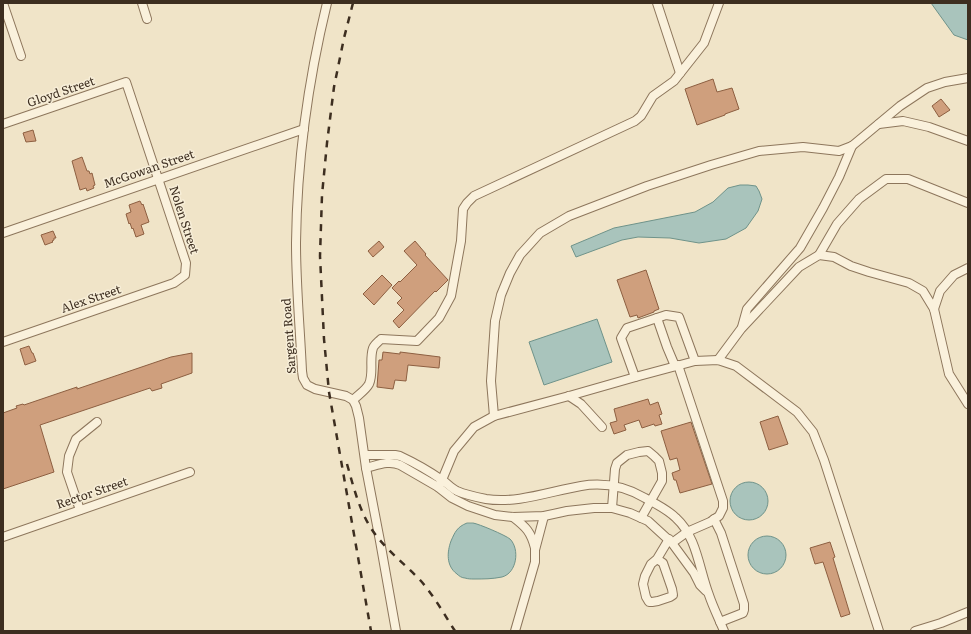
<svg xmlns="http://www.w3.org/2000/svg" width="971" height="634" viewBox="0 0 971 634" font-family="Literata,serif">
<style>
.water{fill:#a9c4bc;stroke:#6f938a}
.building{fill:#cf9f7d;stroke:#8d5f41}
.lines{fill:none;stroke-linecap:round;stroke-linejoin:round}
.minor-casing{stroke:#8d765c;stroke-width:10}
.minor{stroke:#faf1dc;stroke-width:8}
.rail{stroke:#3d2e20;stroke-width:2.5;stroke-dasharray:7 7;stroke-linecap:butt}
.labels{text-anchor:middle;stroke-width:3;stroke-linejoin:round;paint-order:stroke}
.street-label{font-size:12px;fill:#3d2e20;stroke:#f7eed8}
</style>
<rect width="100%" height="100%" fill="#f0e4c8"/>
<g class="water">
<polygon points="931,3 968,3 968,40 954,35"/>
<polygon points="740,185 748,185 756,186 759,191 762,199 758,211 746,228 726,239 699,243 670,238 638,237 622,240 576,257 571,246 614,228 695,212 713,202 728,188"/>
<polygon points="597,319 612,362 544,385 529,342"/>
<circle cx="749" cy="501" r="19"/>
<path d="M467,523C467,523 472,523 473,523C479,524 505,535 510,539C520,549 517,573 502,577C492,579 484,579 474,579C471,579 468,579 465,578C462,578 459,576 457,574C446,566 447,552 451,541C455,532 457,527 467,523Z"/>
<circle cx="767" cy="555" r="19"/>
</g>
<g class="building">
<polygon points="713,79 717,92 732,88 739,109 725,114 725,115 697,125 685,89"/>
<polygon points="941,99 950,110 939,117 932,106"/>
<polygon points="33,130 36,141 26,142 23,133"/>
<polygon points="82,157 87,171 89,171 90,174 92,173 95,185 93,186 94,188 87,191 86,188 80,190 72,161"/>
<polygon points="140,201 142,205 143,204 149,222 141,225 144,234 136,237 133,228 132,229 130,223 129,224 126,214 131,212 129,205"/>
<polygon points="53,231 56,238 54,238 54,240 52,241 53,242 45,245 41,235"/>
<polygon points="379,241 384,247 373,257 368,251"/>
<polygon points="415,241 426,254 425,255 448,280 436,292 435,291 399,328 393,321 404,310 397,303 402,298 392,288 399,281 400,282 417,265 404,251"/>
<polygon points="646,270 659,309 654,311 654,312 638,318 637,315 630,317 617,280"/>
<polygon points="382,275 392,285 374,305 363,294"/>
<polygon points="29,346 32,353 33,353 36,361 25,365 20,349"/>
<polygon points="383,352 400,354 400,352 440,357 439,368 408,365 406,381 395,380 393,389 377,387 379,360 382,360"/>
<polygon points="192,353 192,373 161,384 162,388 152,391 150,388 40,425 54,472 3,489 3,413 17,408 16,406 23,404 24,405 77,387 77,389 171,357"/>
<polygon points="648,399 650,405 658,402 662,414 659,415 662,424 655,426 654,424 642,428 639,420 624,425 626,430 614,434 610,423 617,421 614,409"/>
<polygon points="778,416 788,444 769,450 760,422"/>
<polygon points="691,422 712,484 680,493 676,480 674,480 672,473 680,470 677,458 670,460 661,431"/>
<polygon points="830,542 835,557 833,558 850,614 841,617 823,562 815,564 810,548"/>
</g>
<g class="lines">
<g class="minor-casing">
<g id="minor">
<polyline points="3,3 21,56"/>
<polyline points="142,3 147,19"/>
<path d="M327,3C308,81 297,163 296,243C296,286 300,328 302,371L303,378L307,385L315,389L346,396L353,400L356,406L359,418L366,468L380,541L396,631"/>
<polyline points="657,3 680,73"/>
<polyline points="3,124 126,82 186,263 185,275 174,283 3,342"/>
<polyline points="879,124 903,121 929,127 968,141"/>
<polyline points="3,233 304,129"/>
<polyline points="819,255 837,224 859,199 886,179 908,179 968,203"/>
<polyline points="934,309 940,291 954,275 968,268"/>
<polyline points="657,318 667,347 675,366"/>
<polyline points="742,327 747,309 800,248 823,208 839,177 852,146"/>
<polyline points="718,360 741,329 799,267 819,255 834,257 851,266 869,272 909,283 923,291 934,309 949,374 968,404"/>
<polyline points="635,377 621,338 627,328 666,315 679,317 695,361"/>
<polyline points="569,396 581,404 602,427"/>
<path d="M353,400C358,395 366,390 369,384C374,373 369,360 373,348C374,345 378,342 381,339L417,341L439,318L451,296L461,241L463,209L467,203L474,196L635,121L641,116L653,96L674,81L704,43L719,3"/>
<polyline points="494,416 491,381 495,321 501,295 510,273 520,255 540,233 569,216 647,186 711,165 759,151 803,147 839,151 852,146 900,106 927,88 945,82 968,78"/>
<path d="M365,455H395L400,456C415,463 429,471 442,480C447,483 451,488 457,491C466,495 476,497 486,499C517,504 551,491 581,486C604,482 626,487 645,498C656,504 667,509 676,518C697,537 699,569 709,595C713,607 719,619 724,631"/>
<path d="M366,468C378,465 389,460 400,465L438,487L452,498L468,506L495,515L513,517L544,516L567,511L594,508H612L630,513L648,521L672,543L694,573L700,585L706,591"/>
<polyline points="438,487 442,480 454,451 474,427 494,416 569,396 639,376 695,361 718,360 736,366 797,412 813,432 824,460 879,631"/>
<polyline points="612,508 615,469 617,463 627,455 639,452 648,451 654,456 659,461 662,473 662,481 641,518"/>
<polyline points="80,510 67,472 69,456 76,439 97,422"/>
<path d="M513,517C526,527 531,532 535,548"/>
<polyline points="714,519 721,533 744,604 744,610 743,613 720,622"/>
<polyline points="3,537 190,472"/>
<polyline points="672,543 687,532 710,522 719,516 723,508 723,501 678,365"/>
<polyline points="657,559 663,563 672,589 673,595 670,597 658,601 652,602 649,602 646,597 643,584 645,576 651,564 657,559 669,539"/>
<polyline points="515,631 535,562 535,550 544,516"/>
<polyline points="915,631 941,623 968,612"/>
</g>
</g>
<use href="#minor" class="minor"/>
<g class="rail">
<polyline points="353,3 344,38 334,87 327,143 322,195 320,256 324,339 329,392 371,631"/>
<path d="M347,464C353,485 358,506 369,525C382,547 403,562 421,581C434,596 444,614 455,631"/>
</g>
</g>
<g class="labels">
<g class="street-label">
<text transform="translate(61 92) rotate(-19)" y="4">Gloyd Street</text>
<text transform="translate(149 169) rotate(-19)" y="4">McGowan Street</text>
<text transform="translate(184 220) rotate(72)" y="4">Nolen Street</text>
<text transform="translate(91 299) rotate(-19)" y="4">Alex Street</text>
<text transform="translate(289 336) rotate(-94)" y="4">Sargent Road</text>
<text transform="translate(92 493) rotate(-19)" y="4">Rector Street</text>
</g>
</g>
<rect width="971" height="634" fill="none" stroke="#3d2e20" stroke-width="8"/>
</svg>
